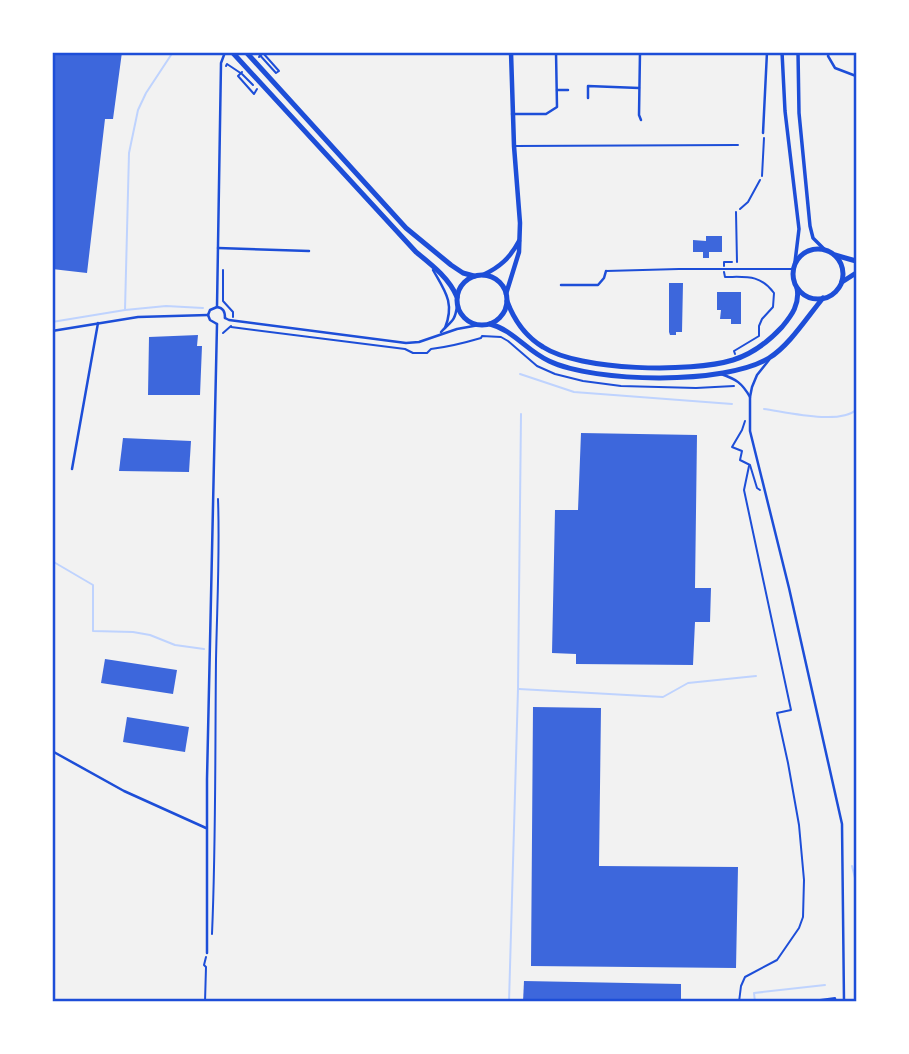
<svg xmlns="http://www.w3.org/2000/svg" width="909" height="1054" viewBox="0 0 909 1054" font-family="Rubik,sans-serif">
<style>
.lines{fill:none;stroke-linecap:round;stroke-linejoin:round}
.stream{stroke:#bfd3fe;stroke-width:2}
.building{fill:#3d67dc}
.path{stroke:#1d4ed8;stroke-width:2}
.service{stroke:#1d4ed8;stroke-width:2}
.minor{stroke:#1d4ed8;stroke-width:2.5}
.tertiary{stroke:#1d4ed8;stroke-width:3.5}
.secondary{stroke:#1d4ed8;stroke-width:4.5}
.primary{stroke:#1d4ed8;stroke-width:5}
.neatline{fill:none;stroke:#1d4ed8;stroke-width:2.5}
</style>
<rect width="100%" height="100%" fill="#f2f2f2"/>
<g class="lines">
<g class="stream">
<polyline points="125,310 129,153 138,110 146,93 173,52"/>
<polyline points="52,322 125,310 166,306 203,308"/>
<polyline points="520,374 574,392 732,404"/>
<path d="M764,409C786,412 839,425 856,410"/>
<polyline points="52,561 93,585 93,631 133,632 150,635 175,645 204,649"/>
<polyline points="519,689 663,697 688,683 756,676"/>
<polyline points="852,866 856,882"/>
<polyline points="509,1002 518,689 521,414"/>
<polyline points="755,1002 754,993 825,985"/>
</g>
</g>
<g class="building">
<polygon points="52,52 122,52 113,119 105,119 87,273 52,269"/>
<polygon points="706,236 722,236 722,252 709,252 709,258 703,258 703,252 693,252 693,240 706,241"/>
<polygon points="669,283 683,283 682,332 676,332 676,335 670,335 669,332"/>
<polygon points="717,292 741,292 741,324 731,324 731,319 720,319 721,310 717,310"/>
<polygon points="198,335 197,346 202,346 200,395 148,395 149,337"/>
<polygon points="581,433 697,435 695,588 711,588 710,622 695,622 693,665 576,664 576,654 552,653 555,510 578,510"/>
<polygon points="123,438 191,441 189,472 119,471"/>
<polygon points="105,659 177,670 173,694 101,683"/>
<polygon points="533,707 601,708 599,866 738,867 736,968 531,966"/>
<polygon points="127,717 189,727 185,752 123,742"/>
<polygon points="524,981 681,984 681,1002 523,1002"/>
</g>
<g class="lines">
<g class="path">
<polyline points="257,52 276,73 279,71 263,53 259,57"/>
<polyline points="226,66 227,64 242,74 253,85"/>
<polyline points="242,72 238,76 254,94 257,89"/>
<polyline points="740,209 748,202 760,180"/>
<polyline points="724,266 724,262 732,262"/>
<polyline points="223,270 223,301 233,312 233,317"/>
<path d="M724,272L725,277C746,277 760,274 774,293L773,307L762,319L759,326V336L734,351L735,354"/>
<path d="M231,327L405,349L413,353H427L431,349C448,347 464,343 481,338L482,336L501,337L508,341L537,366L555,374L583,381L621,386L696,388L734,386"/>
<polyline points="223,333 231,326"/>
<polyline points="745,421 742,430 732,447 742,451 740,460 750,465 757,488 760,490"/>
<path d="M212,934C216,843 215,752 216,660C217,606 220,553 218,499"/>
<polyline points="205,1002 206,967 204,965 206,957"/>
<polyline points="739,1002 741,986 745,977 777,960 799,928 803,917 804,880 799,825 788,763 777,713 791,710 744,490 749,466"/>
<polyline points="805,1002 835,998 836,1002"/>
</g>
<g class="service">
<polyline points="515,146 738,145"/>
<polyline points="762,176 764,138"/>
<polyline points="736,212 737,262"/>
<polyline points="606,271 679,269 793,269"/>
</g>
<g class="minor">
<polyline points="640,52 639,115 641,120"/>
<polyline points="829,52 828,56 835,68 856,76"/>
<polyline points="557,90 568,90"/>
<polyline points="588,98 588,86 639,88"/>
<polyline points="512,114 546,114 557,107 556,52"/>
<polyline points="763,133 767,52"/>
<polyline points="218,248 309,251"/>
<path d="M433,270C445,291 455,303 445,328"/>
<polyline points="561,285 598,285 604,278 606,271"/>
<polyline points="217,307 221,63 224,55"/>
<path d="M208,315L210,310L217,307C223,308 225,311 225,318"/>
<polyline points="208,315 210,320 217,324"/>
<polyline points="225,318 229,320 406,343 419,342 457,329 479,325"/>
<polyline points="52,331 138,317 208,315"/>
<path d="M441,332C451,321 455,322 457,306"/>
<polyline points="769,360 757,375 752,387 750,397 750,431 789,588 842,824 844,1002"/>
<path d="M721,374C736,379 742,383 750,397"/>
<polyline points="72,469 98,323"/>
<polyline points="52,751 124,791 206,828"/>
<polyline points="207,953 207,779 217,324"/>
</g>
<g class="tertiary">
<polyline points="782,52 785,111 799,229 795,262"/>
<polyline points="798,52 799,113 810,226 813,238 825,250"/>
</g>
<g class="secondary">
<path d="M483,275C500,267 510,258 519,241"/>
<polyline points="506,294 519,252 520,223 514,146 511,52"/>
</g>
<g class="primary">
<path d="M232,52L416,252C432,265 449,278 457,297"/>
<polyline points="246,52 406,228 451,265 463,273 474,276"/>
<circle cx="818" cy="274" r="25"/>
<polyline points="835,255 856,261"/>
<circle cx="482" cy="300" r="25"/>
<polyline points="842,282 856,273"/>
<path d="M507,301C514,320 525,336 543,347C580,371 691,373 733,360C752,354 769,341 782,327C792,315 800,304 797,288"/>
<path d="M490,324C513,330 527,351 549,361C595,383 726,385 769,358C789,346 808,316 823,298"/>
</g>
</g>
<rect width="909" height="1054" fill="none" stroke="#ffffff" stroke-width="108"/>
<rect x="54" y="54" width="801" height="946" class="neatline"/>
</svg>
